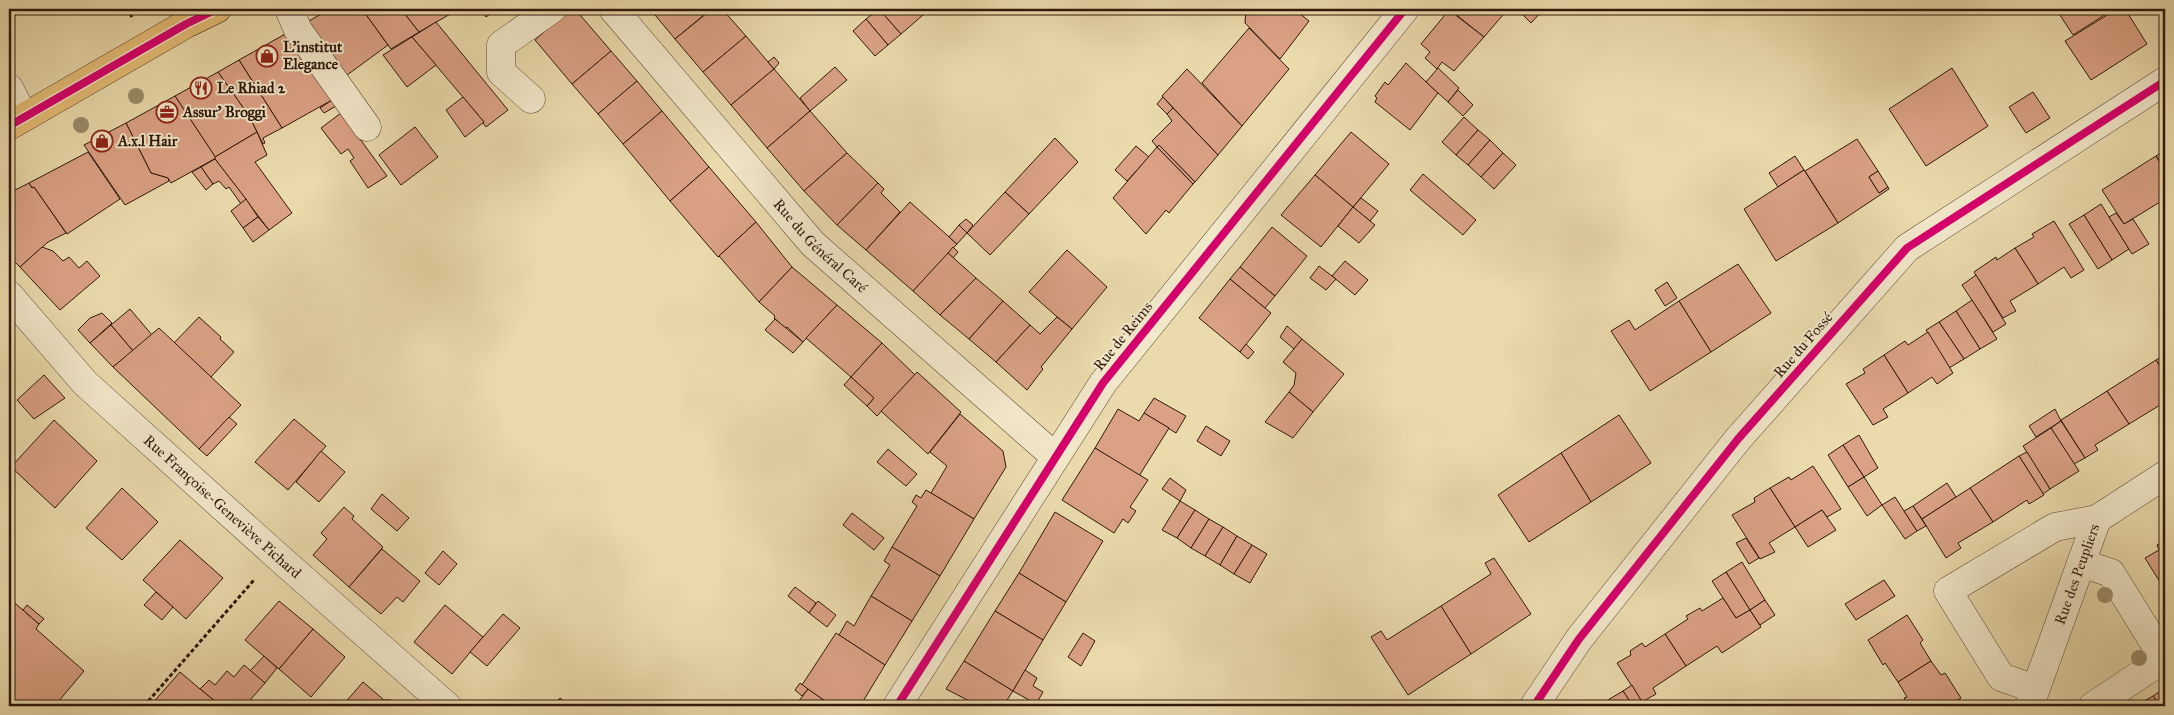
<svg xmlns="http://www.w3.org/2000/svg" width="2174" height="715" viewBox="0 0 2174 715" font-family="'IM FELL Great Primer',serif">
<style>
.building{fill:#daa184;stroke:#30180d}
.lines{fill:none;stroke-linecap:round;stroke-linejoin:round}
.minor-casing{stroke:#5e4835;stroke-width:29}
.major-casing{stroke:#30180d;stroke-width:29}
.path{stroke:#30180d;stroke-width:3;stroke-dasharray:4 2.5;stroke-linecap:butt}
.minor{stroke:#f1e7c9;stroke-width:28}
.major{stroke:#e5bd76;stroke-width:28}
.cycleway-casing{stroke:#f1e7c9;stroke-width:11}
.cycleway{stroke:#d6006c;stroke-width:8}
.tree{fill:#998b6a}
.labels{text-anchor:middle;stroke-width:4;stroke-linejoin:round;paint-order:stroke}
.poi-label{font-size:15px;font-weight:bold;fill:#30180d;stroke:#f1e7c9;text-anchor:start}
.street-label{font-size:15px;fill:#30180d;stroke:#f1e7c9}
</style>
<rect width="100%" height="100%" fill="#eadaac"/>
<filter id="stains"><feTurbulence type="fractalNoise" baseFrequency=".004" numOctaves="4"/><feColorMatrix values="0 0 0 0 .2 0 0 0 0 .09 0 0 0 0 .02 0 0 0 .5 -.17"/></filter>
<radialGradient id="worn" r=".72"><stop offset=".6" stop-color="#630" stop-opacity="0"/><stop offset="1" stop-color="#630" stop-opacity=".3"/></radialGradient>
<g class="building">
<polygon points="330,9 362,9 388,45 343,78 307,22"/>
<polygon points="362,9 401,9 419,32 391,49"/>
<polygon points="401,9 459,9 419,32"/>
<polygon points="479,9 497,9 486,17"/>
<polygon points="570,9 575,9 611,51 572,84 535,40"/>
<polygon points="650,9 711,9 675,39"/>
<polygon points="712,9 722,9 746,36 703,72 675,39"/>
<polygon points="879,9 901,34 888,45 866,19"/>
<polygon points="879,9 930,9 901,34"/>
<polygon points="1246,9 1294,9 1309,21 1280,59 1245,23"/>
<polygon points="1449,9 1508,9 1484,37"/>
<polygon points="1517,9 1540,9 1542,11 1531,23"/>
<polygon points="2056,9 2114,9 2073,35"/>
<polygon points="2117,9 2125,9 2147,44 2091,80 2065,41"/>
<polygon points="1449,10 1484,37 1454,71 1442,62 1437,69 1425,58 1430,52 1421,44"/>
<polygon points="866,19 888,45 875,56 853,31"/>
<polygon points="436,22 508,110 486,127 483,123 484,122 412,37"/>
<polygon points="1249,28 1289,69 1242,126 1202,83"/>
<polygon points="287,33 332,100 282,128 239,60"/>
<polygon points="746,36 774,69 731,105 703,72"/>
<polygon points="412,37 436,65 407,87 383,55"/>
<polygon points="611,51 637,81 598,114 572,84"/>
<polygon points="774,57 779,63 774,69 768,62"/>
<polygon points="239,60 282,128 263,138 265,143 263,144 249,116 218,72"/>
<polygon points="1406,63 1438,93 1410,130 1375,102 1377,98 1375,96 1385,82 1388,85"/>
<polygon points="835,67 847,80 810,111 800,98"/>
<polygon points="1438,68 1459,88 1448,102 1426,82"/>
<polygon points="1952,68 1988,126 1926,166 1889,109"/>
<polygon points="774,69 810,111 767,148 731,105"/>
<polygon points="1187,69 1242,126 1218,155 1162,96"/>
<polygon points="218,72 249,116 257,132 215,157 175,96"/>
<polygon points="637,81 662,111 623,144 598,114"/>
<polygon points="1458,90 1473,105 1463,116 1448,102"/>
<polygon points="2033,92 2050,118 2026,133 2009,107"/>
<polygon points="175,96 216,158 171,183 168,178 151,173 126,123"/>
<polygon points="463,97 484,122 465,137 446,110"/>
<polygon points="1163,97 1173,108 1167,114 1157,104"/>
<polygon points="332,100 336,106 324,113 320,108"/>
<polygon points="1173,108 1218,155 1195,182 1159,145 1157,147 1152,141 1172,121 1167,114"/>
<polygon points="662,111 709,167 670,201 623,144"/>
<polygon points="810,111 847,153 804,191 767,148"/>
<polygon points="341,113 387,176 368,188 350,161 354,158 348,149 341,154 321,128"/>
<polygon points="1464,117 1478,130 1456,155 1442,142"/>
<polygon points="126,123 151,173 168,178 169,181 125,205 84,145"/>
<polygon points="415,127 438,157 401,185 379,155"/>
<polygon points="1478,130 1490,140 1468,165 1456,155"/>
<polygon points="257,132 267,155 255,162 292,213 269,230 215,159 215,157"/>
<polygon points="1351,132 1389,164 1353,207 1315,175"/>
<polygon points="1055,138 1078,162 1029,214 1005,192"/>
<polygon points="1857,139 1878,171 1869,177 1879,193 1888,187 1889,189 1838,223 1805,171"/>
<polygon points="1490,140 1503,153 1481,177 1468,165"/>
<polygon points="1159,145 1195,182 1193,184 1157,147"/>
<polygon points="1136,146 1149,157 1127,181 1115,170"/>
<polygon points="1157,147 1193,184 1169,213 1166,210 1146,234 1113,198"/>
<polygon points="2165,150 2165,172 2156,156"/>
<polygon points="88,152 120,199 67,234 34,187 32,188 29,183"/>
<polygon points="847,153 878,183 837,225 804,191"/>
<polygon points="1503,153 1516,165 1494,189 1481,177"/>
<polygon points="1795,156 1804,170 1778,187 1769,173"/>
<polygon points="2156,156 2165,172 2165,199 2124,224 2102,190"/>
<polygon points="215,159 246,199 241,204 229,187 226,189 219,181 213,184 201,167"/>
<polygon points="201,167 213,184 206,190 192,172"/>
<polygon points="709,167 756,222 718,257 670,201"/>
<polygon points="1804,170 1838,223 1776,261 1744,209"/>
<polygon points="1878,171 1888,187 1879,193 1869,177"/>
<polygon points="1423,174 1476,220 1463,235 1410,190"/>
<polygon points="1315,175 1353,207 1321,247 1281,215"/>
<polygon points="29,183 32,188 34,187 66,233 48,242 20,267 9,256 9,193"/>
<polygon points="878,183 884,189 881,193 900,212 866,250 837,225"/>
<polygon points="1005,192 1029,214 990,255 967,233"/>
<polygon points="1361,198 1378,211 1370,221 1353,207"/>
<polygon points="246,199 258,217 243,228 231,211"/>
<polygon points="910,202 957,244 913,291 866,250"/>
<polygon points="2101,204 2129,249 2112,260 2084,215"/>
<polygon points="1353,207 1375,225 1359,243 1338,226"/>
<polygon points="2116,213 2124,224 2133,219 2149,244 2132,254 2109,217"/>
<polygon points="2084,215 2112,260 2098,269 2069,224"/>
<polygon points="258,217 269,230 253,242 243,228"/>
<polygon points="966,219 973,225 967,233 959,225"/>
<polygon points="2054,221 2084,270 2071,278 2064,267 2038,284 2015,248 2034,237 2032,234"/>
<polygon points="756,222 792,267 759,302 719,256"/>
<polygon points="959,225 967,233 957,244 949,237"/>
<polygon points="1272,227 1307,256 1275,296 1240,267"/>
<polygon points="42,247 53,251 63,261 69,257 79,268 87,261 100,276 60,310 20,267"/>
<polygon points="953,247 958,252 953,258 948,253"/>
<polygon points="2015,248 2038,284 2010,301 2016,311 2003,318 1974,272 1996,257 1997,260"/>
<polygon points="1067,250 1107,287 1072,329 1055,315 1029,292"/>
<polygon points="948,253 976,278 940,315 913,291"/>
<polygon points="1345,261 1368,280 1355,295 1332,276"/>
<polygon points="1738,264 1771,313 1711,352 1679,301"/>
<polygon points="1319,266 1336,279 1326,290 1310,278"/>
<polygon points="792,267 837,305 803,342 787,327 785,328 774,318 775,316 759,302"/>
<polygon points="1240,267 1275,296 1265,308 1230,279"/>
<polygon points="1976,275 2006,324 1993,332 1962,285"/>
<polygon points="976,278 1003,301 969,339 940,315"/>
<polygon points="1230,279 1271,313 1240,352 1199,318"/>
<polygon points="1667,282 1677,298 1665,306 1655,290"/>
<polygon points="1972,300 1997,339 1980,349 1956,311"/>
<polygon points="1003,301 1030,325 996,362 969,339"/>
<polygon points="1679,301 1711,352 1650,391 1611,331 1629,320 1635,330"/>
<polygon points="837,305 882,343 851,377 806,338"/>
<polygon points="130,309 152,335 133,351 111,325"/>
<polygon points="1956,311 1980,349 1964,359 1939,322"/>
<polygon points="102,313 112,323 90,343 78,330 90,318"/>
<polygon points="199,317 221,337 220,339 234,352 211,377 174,343"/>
<polygon points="1057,317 1072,329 1041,367 1043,369 1027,390 996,362 1030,325 1040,334"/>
<polygon points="775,319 803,342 793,353 765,330"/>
<polygon points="1939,322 1964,359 1949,368 1926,330"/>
<polygon points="111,325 133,351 113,367 90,343"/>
<polygon points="1287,326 1302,339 1294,349 1280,337"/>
<polygon points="159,328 241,405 199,449 113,367"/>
<polygon points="1928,332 1953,373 1937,384 1932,377 1908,393 1884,355 1905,341 1908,345"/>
<polygon points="1302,339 1344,374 1313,412 1289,392 1294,385 1296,373 1283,362"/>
<polygon points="882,343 915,375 877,416 867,406 874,398 851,377"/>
<polygon points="1246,344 1254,352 1248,359 1240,352"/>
<polygon points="1884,355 1908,393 1883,409 1888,417 1873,425 1846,384 1865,373 1863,369"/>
<polygon points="2165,355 2165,375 2156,360"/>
<polygon points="2156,360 2165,375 2165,402 2129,424 2107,391"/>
<polygon points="917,372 961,412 928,454 881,411"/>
<polygon points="44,375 65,398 34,419 17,400"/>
<polygon points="851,377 874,398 867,406 844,385"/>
<polygon points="2107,391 2129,424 2095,445 2098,450 2085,458 2061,420"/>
<polygon points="1289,392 1313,412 1293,438 1265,422"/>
<polygon points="1154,398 1186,416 1176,433 1144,413"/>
<polygon points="1118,409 1139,421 1144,413 1169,428 1139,476 1095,448"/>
<polygon points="2055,409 2061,421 2036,437 2029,426"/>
<polygon points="960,414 1003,451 1006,467 974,519 931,493 947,466 930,452"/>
<polygon points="1619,415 1651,463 1591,502 1561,453"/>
<polygon points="229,417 237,424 207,456 199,449"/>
<polygon points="294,419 326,446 288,490 255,462"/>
<polygon points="54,420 97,461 55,508 11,467"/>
<polygon points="2061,421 2085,458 2074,464 2051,428"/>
<polygon points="1206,426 1230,441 1221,456 1197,441"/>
<polygon points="2051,428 2079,471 2050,489 2023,446"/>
<polygon points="1859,435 1878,468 1864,477 1843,445"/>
<polygon points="1843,445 1864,477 1848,487 1828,455"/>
<polygon points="1095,448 1148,480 1130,507 1136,511 1128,523 1123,519 1114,533 1062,500"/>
<polygon points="888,449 917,474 906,486 877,462"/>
<polygon points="321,451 345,472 319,502 296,482"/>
<polygon points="2027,452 2050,489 2043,494 2019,456"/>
<polygon points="1561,453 1591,502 1529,542 1498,495"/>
<polygon points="2019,456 2044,495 2029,504 2027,500 1993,522 1970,488"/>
<polygon points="1813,466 1841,509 1827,517 1822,510 1795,527 1770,488 1789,477 1791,480"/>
<polygon points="1864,477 1882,505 1867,516 1848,487"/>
<polygon points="1170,478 1186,490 1180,501 1162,489"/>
<polygon points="1947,483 1956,497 1922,519 1913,506"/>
<polygon points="122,488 158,522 122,560 86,528"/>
<polygon points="1770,488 1795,527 1769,543 1775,552 1760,559 1732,515 1755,502 1754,498"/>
<polygon points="1970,488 1993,522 1958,543 1961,548 1946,558 1922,519"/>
<polygon points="926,490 974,519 940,576 892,547 917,506 912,502 916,495 921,498"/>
<polygon points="382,494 409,518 397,531 371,509"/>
<polygon points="1895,497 1917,531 1905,539 1882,505"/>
<polygon points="1180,501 1195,510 1177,538 1162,530"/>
<polygon points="1913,506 1926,526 1917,531 1904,511"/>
<polygon points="344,507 354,516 352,519 383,547 349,587 313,555 327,539 321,533"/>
<polygon points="1195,510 1209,519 1191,548 1177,538"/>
<polygon points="1822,510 1836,530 1808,547 1795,527"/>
<polygon points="1055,512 1103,541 1066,602 1019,573"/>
<polygon points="852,513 884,538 874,550 843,525"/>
<polygon points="1209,519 1223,527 1205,556 1191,548"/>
<polygon points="1223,527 1237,536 1220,565 1205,556"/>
<polygon points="1237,536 1252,545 1234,574 1220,565"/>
<polygon points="1746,538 1759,558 1749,564 1736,543"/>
<polygon points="180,540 223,578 186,619 143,580"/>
<polygon points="2165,540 2165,590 2145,558 2159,550 2157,545"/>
<polygon points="1252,545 1267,554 1250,583 1234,574"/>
<polygon points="892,547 940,576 912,621 871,596 890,565 884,561"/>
<polygon points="382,549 420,581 403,602 397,597 381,614 349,587"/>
<polygon points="443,551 457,564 439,585 425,573"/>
<polygon points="1494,558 1531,614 1471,654 1441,606 1491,574 1485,563"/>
<polygon points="1742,562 1765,600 1750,610 1726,572"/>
<polygon points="1726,572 1750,610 1736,618 1712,581"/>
<polygon points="1019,573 1066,602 1043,640 995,611"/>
<polygon points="1884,580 1895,596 1856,620 1845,604"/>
<polygon points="795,587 816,603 809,613 788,596"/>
<polygon points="156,592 173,607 162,620 144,605"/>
<polygon points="871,596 912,621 885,665 839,635 847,621 854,626"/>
<polygon points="9,598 39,624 36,629 84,671 58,702 62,706 9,706"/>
<polygon points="1723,598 1736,618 1750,610 1761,627 1722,653 1717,646 1686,666 1665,634 1688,619 1686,616 1700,608 1702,611"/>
<polygon points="1765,600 1775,615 1760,625 1750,610"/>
<polygon points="279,601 313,629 279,669 245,640"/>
<polygon points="818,601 836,615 827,627 809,613"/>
<polygon points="27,605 44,619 39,624 23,610"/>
<polygon points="445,605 483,637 452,674 414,642"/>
<polygon points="1441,606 1471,654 1408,695 1371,637 1381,631 1387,640"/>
<polygon points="995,611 1043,640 1013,691 964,661"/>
<polygon points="503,614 520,628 487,666 470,652"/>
<polygon points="1907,615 1923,640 1920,643 1931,661 1898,682 1885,663 1883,665 1868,640"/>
<polygon points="313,629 345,657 311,697 279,669"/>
<polygon points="836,633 885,665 862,703 859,702 856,706 832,706 802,685"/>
<polygon points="1083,633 1095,641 1081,666 1068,657"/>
<polygon points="1665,634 1686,666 1653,688 1656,694 1642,702 1617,663 1631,655 1630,651 1642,643 1645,647"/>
<polygon points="264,656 277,668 265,683 250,671"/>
<polygon points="964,661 1013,691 1007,700 1012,703 1010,706 979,706 946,689"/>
<polygon points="1931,661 1941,675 1945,673 1961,698 1947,706 1909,706 1904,698 1907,697 1898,682"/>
<polygon points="244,665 265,683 245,706 221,706 200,689 209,680 215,685 227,671 234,677"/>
<polygon points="1025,670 1037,678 1033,686 1043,692 1036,704 1013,691"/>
<polygon points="180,672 200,689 221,706 150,706"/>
<polygon points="363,682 384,700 391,700 397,706 342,706"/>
<polygon points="800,683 808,689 802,696 795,690"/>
<polygon points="1632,685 1642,702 1636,706 1633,706 1623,691"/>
<polygon points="2165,688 2165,706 2160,706 2153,696"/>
<polygon points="808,689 832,706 795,706"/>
<polygon points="1623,691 1633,706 1611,706 1608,700"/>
<polygon points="2153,696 2160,706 2135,706"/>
<polygon points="560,698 570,706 553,706"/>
<polygon points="1608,700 1611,706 1598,706"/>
</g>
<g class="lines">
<g class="minor-casing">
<g id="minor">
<polyline points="289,9 298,30 367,127"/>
<path id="s1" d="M613,9L813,244L1044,447L1057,454"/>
<polyline points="9,88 24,117"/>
<polyline points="531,99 501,72 501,45 552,9"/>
<path id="s2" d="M9,295L85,383L276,555L447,706"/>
<polyline points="2081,563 2111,573 2164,659 2093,706"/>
<polyline points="2035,689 2001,677 1948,591 2055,527 2097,519"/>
<path id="s3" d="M2030,705L2097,519L2165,475"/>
<polyline points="897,706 1103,383 1405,9"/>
<polyline points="1534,706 1579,639 1738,439 1907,248 2165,81"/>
</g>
</g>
<g class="major-casing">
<polyline id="major" points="9,126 186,24 217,9"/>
</g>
<g class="path">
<polyline points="127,9 132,17"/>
<polyline points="144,706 254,580"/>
</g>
<use href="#minor" class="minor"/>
<use href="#major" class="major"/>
<g class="cycleway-casing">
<g id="cycleway">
<polyline points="9,126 186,24 217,9"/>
<polyline points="897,706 1103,383 1405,9"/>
<polyline points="1534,706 1579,639 1738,439 1907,248 2165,81"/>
</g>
</g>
<use href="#cycleway" class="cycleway"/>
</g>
<g class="tree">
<circle cx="136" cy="96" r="8"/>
<circle cx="81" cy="125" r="8"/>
<circle cx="2105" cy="595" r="8"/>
<circle cx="2139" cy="658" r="8"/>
</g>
<defs>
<g id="shop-ring" transform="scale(1.125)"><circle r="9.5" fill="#f1e7c9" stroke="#8f2418" stroke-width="1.5"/><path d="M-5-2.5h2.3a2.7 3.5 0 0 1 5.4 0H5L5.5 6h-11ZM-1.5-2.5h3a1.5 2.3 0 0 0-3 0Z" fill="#8f2418"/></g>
<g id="restaurant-ring" transform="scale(1.125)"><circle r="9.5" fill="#f1e7c9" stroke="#8f2418" stroke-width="1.5"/><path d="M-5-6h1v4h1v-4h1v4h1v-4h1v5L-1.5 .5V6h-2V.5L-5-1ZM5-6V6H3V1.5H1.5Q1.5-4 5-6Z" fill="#8f2418"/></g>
<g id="office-ring" transform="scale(1.125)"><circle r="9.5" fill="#f1e7c9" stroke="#8f2418" stroke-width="1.5"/><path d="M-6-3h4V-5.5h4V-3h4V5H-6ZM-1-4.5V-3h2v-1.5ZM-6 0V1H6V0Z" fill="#8f2418"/></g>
</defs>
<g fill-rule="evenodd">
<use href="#shop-ring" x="267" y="56"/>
<use href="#restaurant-ring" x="201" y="88"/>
<use href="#office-ring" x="167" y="112"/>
<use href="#shop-ring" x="102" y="141"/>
</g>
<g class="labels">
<g class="poi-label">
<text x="283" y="52">L'institut<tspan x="283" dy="17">Elegance</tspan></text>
<text x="217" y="93">Le Rhiad 2</text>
<text x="183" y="117">Assur' Broggi</text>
<text x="118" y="146">A.x.l Hair</text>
</g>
<g class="street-label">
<text dy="5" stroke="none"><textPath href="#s1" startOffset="315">Rue du Général Caré</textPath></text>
<text transform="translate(1123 336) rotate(-51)" y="5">Rue de Reims</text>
<text transform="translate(1803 345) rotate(-49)" y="5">Rue du Fossé</text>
<text dy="5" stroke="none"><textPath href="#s2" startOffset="301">Rue Françoise-Geneviève Pichard</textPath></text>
<text dy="5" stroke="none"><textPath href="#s3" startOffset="139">Rue des Peupliers</textPath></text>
</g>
</g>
<rect width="2174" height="715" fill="none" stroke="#eadaac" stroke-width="30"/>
<rect x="10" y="10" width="2154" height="695" fill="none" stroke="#30180d" stroke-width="2.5"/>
<rect x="15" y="15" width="2144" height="685" fill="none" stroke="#30180d"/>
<rect width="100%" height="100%" filter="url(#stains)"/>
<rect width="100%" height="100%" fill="url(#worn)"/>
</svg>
